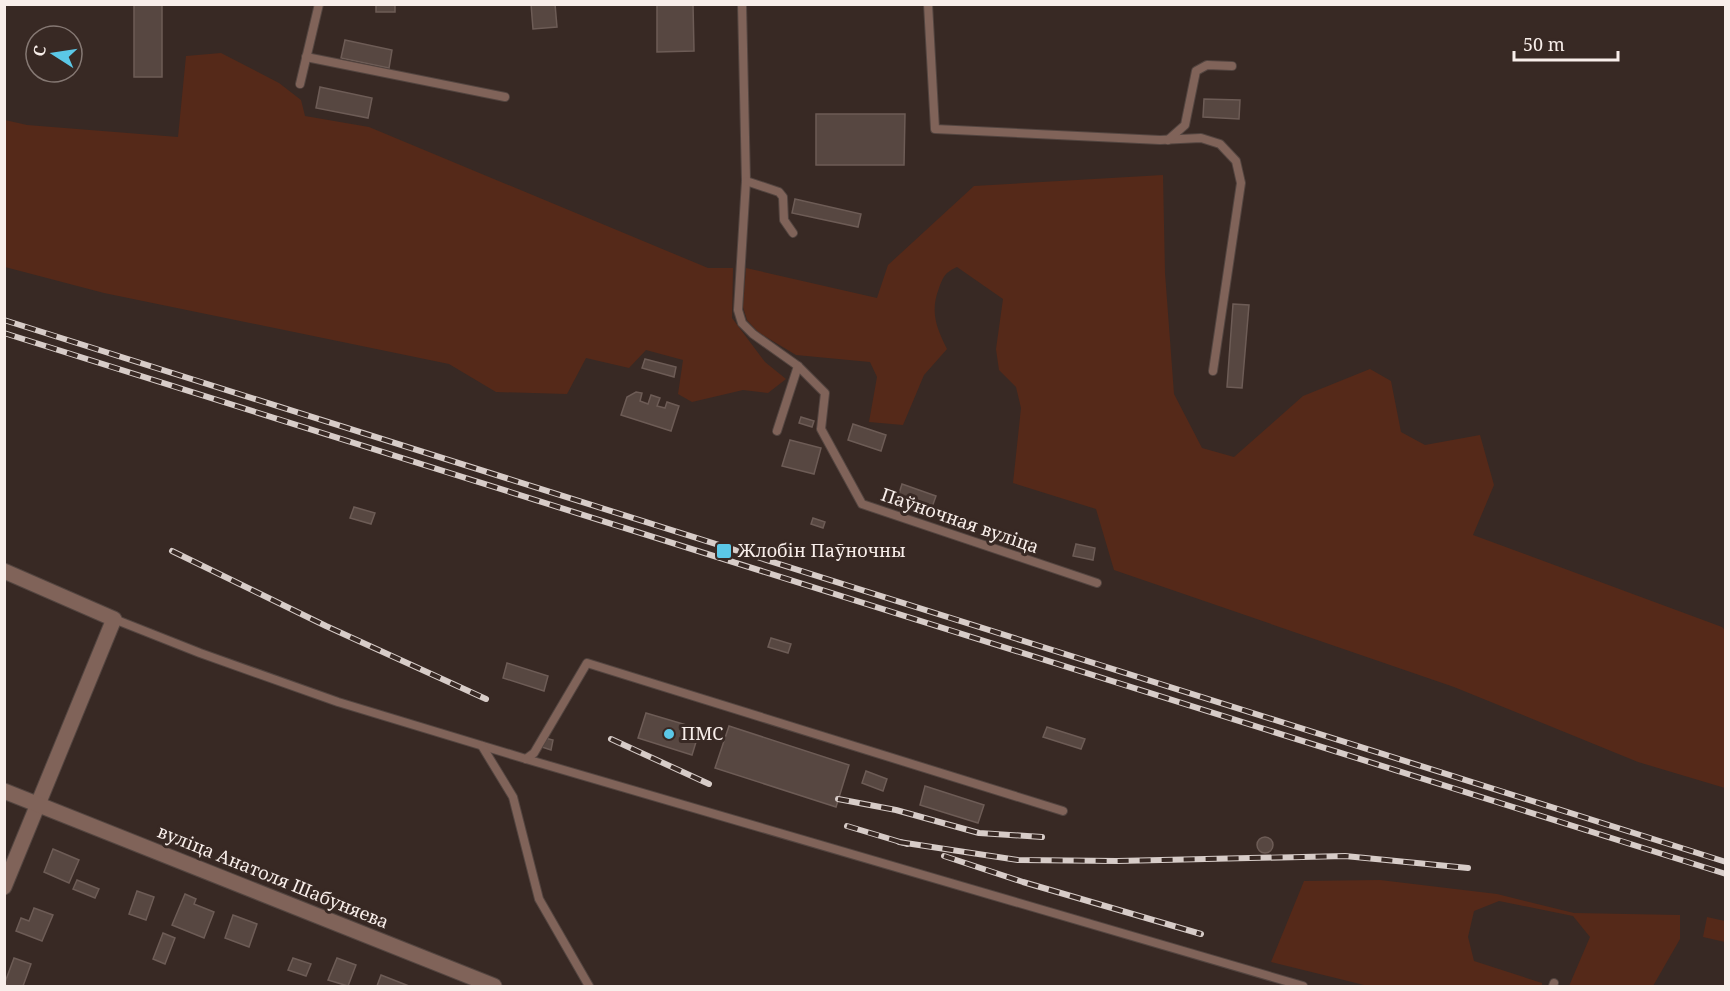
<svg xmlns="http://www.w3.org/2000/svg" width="1730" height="991" viewBox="0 0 1730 991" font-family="'Noto Serif',serif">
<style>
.green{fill:#552919}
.building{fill:#574741;stroke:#6d5c56;stroke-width:1.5}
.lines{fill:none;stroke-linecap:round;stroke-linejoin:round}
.service-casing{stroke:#534540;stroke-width:10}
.minor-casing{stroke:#534540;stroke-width:17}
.service{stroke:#806359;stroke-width:8}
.minor{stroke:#806359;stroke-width:15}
.rail-casing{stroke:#d7ccc8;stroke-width:6}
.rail{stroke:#382924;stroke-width:4;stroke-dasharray:11;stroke-linecap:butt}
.poi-dot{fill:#5bc8e7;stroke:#382924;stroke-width:2}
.labels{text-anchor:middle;stroke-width:6;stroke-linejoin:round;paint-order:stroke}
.street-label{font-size:18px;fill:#f8eeea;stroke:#382924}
.poi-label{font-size:18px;fill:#f8eeea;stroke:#382924;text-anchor:start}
</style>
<rect width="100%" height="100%" fill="#382924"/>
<g class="green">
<polygon points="221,53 279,83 301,100 305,116 369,127 708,268 733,268 732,318 765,362 786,379 768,393 743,390 692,402 678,394 683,360 646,350 629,368 586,358 567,394 496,392 449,364 104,293 5,267 5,120 27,125 178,137 186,56"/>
<path d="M1163,175L1165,273L1174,394L1202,448L1234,457L1303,396L1370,369L1391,381L1401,432L1425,445L1480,435L1494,485L1473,535L1722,627L1725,630V788L1638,762L1454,687L1114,570L1096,509L1013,483L1021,408L1016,387L999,370L996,349L1003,299L957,267C945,273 944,275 939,288C930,311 936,327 947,349L924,375L903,425L869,422L877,377L870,362L796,355L758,332L747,320L743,307L746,268L877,298L888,265L974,186Z"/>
<polygon points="1380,880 1497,894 1574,913 1680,915 1680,939 1653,986 1569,986 1590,937 1573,916 1499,901 1474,911 1468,937 1474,961 1542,983 1542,986 1368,986 1271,962 1304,881"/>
<polygon points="1707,917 1725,921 1725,942 1703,937"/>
</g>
<g class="building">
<rect x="134" y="4" width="28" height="73"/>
<rect x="376" y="4" width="19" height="8"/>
<polygon points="531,4 555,4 557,27 533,29"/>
<polygon points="657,4 693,4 694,51 657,52"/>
<polygon points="345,40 392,50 389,68 341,58"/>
<polygon points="320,87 372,98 368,118 316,108"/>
<polygon points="1204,99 1240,100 1239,119 1203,117"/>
<polygon points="816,114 905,114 904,165 816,165"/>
<polygon points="795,199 861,214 858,227 792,213"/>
<polygon points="1233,304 1249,305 1242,388 1227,387"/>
<polygon points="645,359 676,367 674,377 642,368"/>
<polygon points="636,392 642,393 640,401 648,404 651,395 660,398 657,406 665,408 667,402 679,406 671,431 621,415 627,397"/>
<polygon points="801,417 814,421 812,427 799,423"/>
<polygon points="853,424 886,435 881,451 848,440"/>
<polygon points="790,440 821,448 814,474 782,466"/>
<polygon points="902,484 936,496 931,510 897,500"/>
<polygon points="354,507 375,513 371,524 350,518"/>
<polygon points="813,518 825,522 823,528 811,524"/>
<polygon points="1076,544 1095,548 1093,560 1073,556"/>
<polygon points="771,638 791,644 788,653 768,647"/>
<polygon points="507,663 548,676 544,691 503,678"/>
<polygon points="646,713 700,729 692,755 638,738"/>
<polygon points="729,726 849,765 836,807 715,768"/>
<polygon points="1047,727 1085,739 1081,749 1043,737"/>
<polygon points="545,738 553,740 551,750 542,747"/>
<polygon points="866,771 887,779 883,791 862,783"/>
<polygon points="925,786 984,805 978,823 920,805"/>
<circle cx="1265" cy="845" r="8"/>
<polygon points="53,849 79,860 69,883 44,872"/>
<polygon points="77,880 99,889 95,898 73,889"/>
<polygon points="137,891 154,897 146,920 129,914"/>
<polygon points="185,894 196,899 194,904 214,912 204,938 172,925"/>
<polygon points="34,908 53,915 42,941 16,931 21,918 29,921"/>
<polygon points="233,915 257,924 249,947 225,938"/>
<polygon points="163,933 175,938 165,964 153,959"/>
<polygon points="14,958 31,964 23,986 10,986 4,985"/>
<polygon points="293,958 311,964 306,976 288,970"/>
<polygon points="337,958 356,965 348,986 328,980"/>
<polygon points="381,975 409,986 377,986"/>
</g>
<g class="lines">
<g class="service-casing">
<g id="service">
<polyline points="742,4 746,181 738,310 742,323 753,334 798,366 825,393 821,429 862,504 1097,583"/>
<polyline points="928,4 935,129 1160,140 1201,138 1220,144 1236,161 1241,183 1213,371"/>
<polyline points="306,57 505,97"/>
<polyline points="300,84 319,4"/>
<polyline points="1168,140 1185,125 1196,71 1207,65 1232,66"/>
<polyline points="746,181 779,192 783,197 784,220 793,233"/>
<polyline points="777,431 798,366"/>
<polyline points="114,619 200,653 338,702 526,759 1303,986"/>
<polyline points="482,746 513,797 539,899 589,986"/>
<polyline points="526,759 534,753 587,663 1063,811"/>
<polyline points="1553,986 1554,983"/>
</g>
</g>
<g class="minor-casing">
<g id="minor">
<polyline points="4,571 114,619 4,887"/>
<polyline points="4,791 494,986"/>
</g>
</g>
<use href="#service" class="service"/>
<use href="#minor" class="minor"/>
<g class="rail-casing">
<g id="rail">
<polyline points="4,320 1726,862"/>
<polyline points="4,333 1726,874"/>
<polyline points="172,551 326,626 486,699"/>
<polyline points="611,739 709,784"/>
<polyline points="838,799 896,810 979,833 1042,837"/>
<polyline points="847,826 907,844"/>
<polyline points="899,842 1018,860 1117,861 1345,856 1468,868"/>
<polyline points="944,856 1023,882 1201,934"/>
</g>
</g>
<use href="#rail" class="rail"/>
</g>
<g class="poi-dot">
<rect x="716" y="543" width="16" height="16" rx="3"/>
<circle cx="669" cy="734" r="6"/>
</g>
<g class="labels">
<g class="street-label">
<text transform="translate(960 521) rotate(19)" y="6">Паўночная вуліца</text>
<text transform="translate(273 877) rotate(22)" y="6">вуліца Анатоля Шабуняева</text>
</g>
<g class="poi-label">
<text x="738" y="557">Жлобін Паўночны</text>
<text x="681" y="740">ПМС</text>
</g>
</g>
<rect width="1730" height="991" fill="none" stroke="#f8eeea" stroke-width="12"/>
<g transform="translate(54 54) rotate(282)"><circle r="28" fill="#382924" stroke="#857873" stroke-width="1.5"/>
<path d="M0-4.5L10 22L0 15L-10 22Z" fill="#5bc8e7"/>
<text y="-9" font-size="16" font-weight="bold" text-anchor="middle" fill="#f8eeea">С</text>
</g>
<path d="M1514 51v9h104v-9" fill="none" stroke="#f8eeea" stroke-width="3"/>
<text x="1523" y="51" font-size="18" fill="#f8eeea" stroke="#382924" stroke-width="4.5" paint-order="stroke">50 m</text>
</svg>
